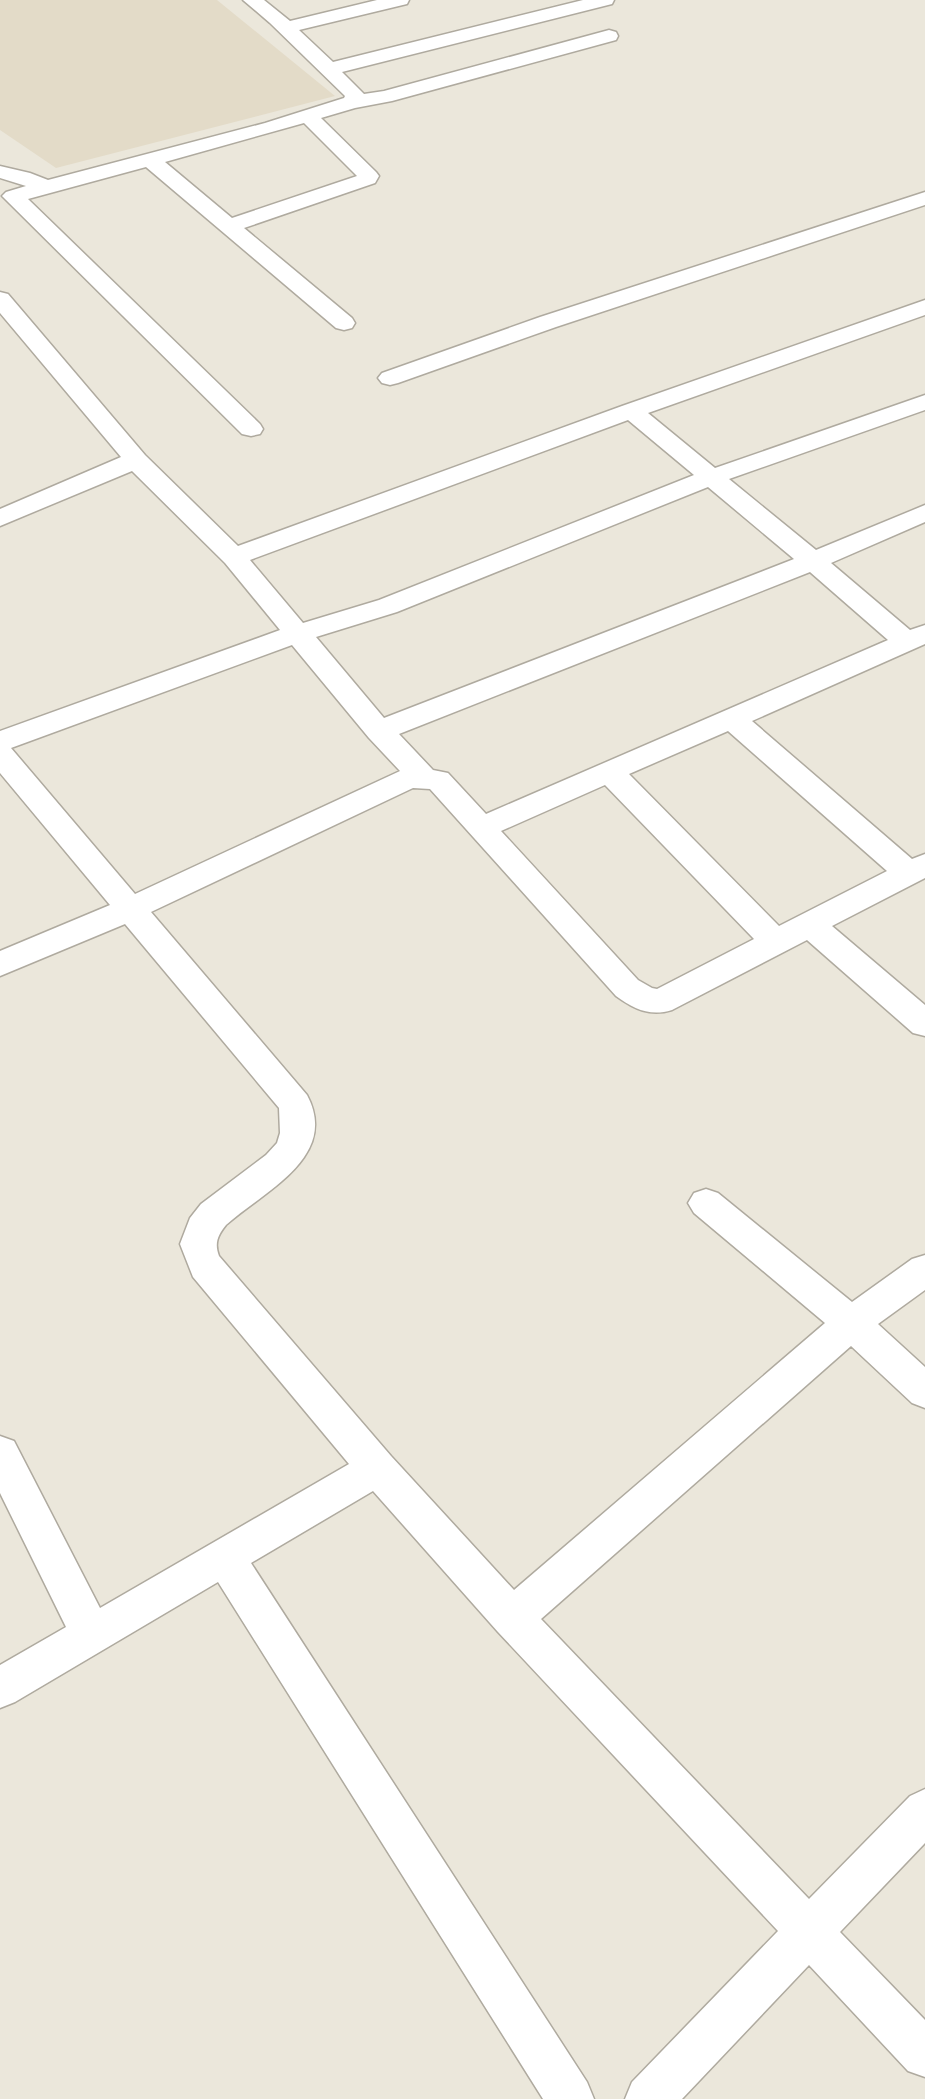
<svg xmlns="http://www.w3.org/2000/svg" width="925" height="2099" viewBox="0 0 925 2099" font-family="'Roboto Serif',serif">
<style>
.built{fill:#e3dbc8}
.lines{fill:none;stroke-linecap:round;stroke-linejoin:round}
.minor-casing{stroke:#afaa9f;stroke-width:3}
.minor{fill:#fff;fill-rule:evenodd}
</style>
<rect width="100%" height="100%" fill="#ebe7db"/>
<polygon class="built" points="0,0 217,0 335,96 56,168 0,130"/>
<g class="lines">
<g class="minor-casing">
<g id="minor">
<path d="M243,0H264L290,21L377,0H409L407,4L299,30L333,62L583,0H614L612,4L342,72L364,94L384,91L609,30L616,32L618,36L616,40L392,101L355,108L321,118L376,172L379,176L375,183L244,228L352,318L355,323L352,328L344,330L336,328L146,167L28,199L260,424L263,429L260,434L251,436L242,434L2,196L6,192L26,186L0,178V166L30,173L48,180L265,123L344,98L345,96L270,23ZM304,123L357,176L232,218L165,162Z"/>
<polygon points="925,192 925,205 556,327 398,383 390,385 382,383 378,378 382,373 540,317"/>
<path d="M0,292L8,294L145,455L238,546L622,406L925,300V315L648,413L715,468L925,395V410L729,479L816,550L925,505V522L831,563L910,630L925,625V644L752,721L912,859L925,854V878L832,926L925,1005V1036L913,1033L807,940L672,1010C650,1017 634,1009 616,996L430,789L413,788L151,912L307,1095C340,1157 264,1191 226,1225C218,1235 214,1243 219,1256L391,1456L514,1590L825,1323L694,1213L688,1203L694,1193L706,1189L718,1193L852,1302L912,1259L925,1255V1290L878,1324L925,1367V1408L912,1403L851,1346L541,1619L809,1899L910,1796L925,1789V1843L840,1932L925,2020V2077L908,2071L809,1965L682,2099H625L632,2082L778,1931L498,1632L373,1491L251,1563L587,2082L594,2099H543L218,1582L15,1702L0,1708V1665L66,1627L0,1493V1436L14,1441L100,1608L349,1464L193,1277L180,1244L190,1218L201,1204L266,1155L277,1143L280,1133L279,1108L125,924L0,976V951L110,905L0,773V731L280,630L225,563L132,471L0,526V509L121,457L0,313ZM628,420L694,475L379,600L303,623L250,560ZM708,487L794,559L384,718L316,637L397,612ZM810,572L888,640L486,814L448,773L433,770L399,734ZM292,645L369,738L400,771L135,894L11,748ZM728,731L887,871L779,926L629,774ZM605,785L754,939L657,989L652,988L638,980L501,831Z"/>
</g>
</g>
<use href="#minor" class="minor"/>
</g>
</svg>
